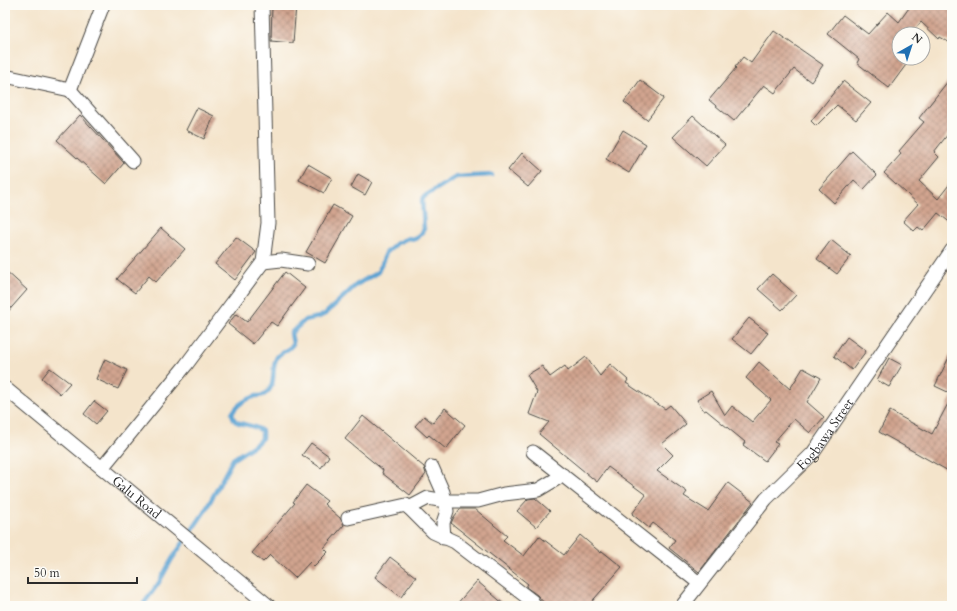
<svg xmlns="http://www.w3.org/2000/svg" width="957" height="611" viewBox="0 0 957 611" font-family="Cardo,serif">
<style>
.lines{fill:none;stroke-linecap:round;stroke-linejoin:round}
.stream{stroke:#5da3d2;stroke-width:4.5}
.building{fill:url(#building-cross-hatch)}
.street-casing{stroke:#494743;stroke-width:15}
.street{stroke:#fff;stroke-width:13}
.labels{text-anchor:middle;stroke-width:3.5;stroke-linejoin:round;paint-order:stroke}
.street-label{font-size:13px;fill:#2b2b2b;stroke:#fdfcf7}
</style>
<defs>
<pattern id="building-cross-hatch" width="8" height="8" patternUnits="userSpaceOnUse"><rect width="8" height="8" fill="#d1a48f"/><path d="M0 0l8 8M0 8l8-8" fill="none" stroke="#aa8675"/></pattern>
</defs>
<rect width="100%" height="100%" fill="#fdfcf7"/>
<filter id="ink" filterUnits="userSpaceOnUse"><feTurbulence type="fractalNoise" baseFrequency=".025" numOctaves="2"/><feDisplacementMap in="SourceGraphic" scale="8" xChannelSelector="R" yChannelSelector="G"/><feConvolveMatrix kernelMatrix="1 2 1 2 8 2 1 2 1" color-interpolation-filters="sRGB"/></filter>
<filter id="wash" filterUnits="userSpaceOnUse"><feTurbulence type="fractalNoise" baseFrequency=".012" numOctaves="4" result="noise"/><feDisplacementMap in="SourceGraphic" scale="16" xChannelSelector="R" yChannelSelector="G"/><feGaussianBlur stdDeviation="0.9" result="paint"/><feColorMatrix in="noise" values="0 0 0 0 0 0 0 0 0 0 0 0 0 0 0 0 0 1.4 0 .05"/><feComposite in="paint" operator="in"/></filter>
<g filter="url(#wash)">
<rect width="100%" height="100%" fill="#f4e4cb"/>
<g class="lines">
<path class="stream" d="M142,606L158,584L172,559L205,511L233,459L256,444L262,438V431C253,424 244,426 235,421L232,414C237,404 245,400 256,396C258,396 263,396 265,394C278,385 270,369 277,357C280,352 289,351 293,344L291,333L305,320L319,317L325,314L356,285L378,272L386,253L397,243L408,238L415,239L420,235L424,229L422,200L425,196L456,177L492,175"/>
</g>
<g id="blocks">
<g class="building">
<polygon points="272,5 296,5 293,43 271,41"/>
<polygon points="911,5 945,5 952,10 952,44 940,37 939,39 921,22 911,34 899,34 899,58 911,58 889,88 857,63 859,59 828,34 843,15 868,34 888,12 899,22"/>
<polygon points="774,31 823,65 811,82 794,69 775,93 764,85 734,121 709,100 736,68 735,67 743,57 751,63"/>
<polygon points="952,76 952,129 934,152 939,157 919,181 938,199 952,181 952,224 938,213 923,231 918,227 914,231 903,221 918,204 884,173 901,154 899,151 924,122 919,118"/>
<polygon points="640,80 664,98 647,120 624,102"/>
<polygon points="843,81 871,103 856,120 837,105 816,126 811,121"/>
<polygon points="197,108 214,116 204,139 186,130"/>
<polygon points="80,115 124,163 106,184 57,140"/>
<polygon points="693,116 725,145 706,166 673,137"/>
<polygon points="623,130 646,144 629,173 606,159"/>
<polygon points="852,151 877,175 864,189 854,180 834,203 819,189"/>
<polygon points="522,153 542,171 528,187 508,170"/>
<polygon points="308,164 332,178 324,193 299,180"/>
<polygon points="358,174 372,182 365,195 351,187"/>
<polygon points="333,205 352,216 325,263 306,252"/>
<polygon points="161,228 185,249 156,282 149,276 135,293 117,279"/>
<polygon points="236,237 256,252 235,280 215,264"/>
<polygon points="831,240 851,256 837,274 817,259"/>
<polygon points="5,270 27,290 5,315"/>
<polygon points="285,272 305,288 277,326 271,322 253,344 228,324 236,314 247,322"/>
<polygon points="772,274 796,295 782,310 758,289"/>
<polygon points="749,318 768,333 751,354 732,339"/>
<polygon points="847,337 866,351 852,370 834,356"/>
<polygon points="952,351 952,394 935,386"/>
<polygon points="586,357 600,376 610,364 628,380 626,383 665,409 670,405 686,424 662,444 673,455 657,471 687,492 684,496 708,511 728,483 753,502 699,572 669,548 675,540 653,523 649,528 632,514 646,495 608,467 597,482 539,434 549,422 529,414 537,392 527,375 542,366 550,377 565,366 568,371"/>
<polygon points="889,358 902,365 889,387 877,380"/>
<polygon points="105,359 127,370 118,389 96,379"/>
<polygon points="759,362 790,389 803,368 821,378 807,402 824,417 810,433 794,419 774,442 778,444 765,461 743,445 745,442 706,410 704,411 697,400 711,391 725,415 732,406 752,422 771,400 746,378"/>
<polygon points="50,368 70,383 60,394 42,378"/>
<polygon points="952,396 952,473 879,432 890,411 932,434"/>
<polygon points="94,401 107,411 96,424 84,414"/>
<polygon points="445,408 465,425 446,449 429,435 427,437 415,426 424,416 433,423"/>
<polygon points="363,416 424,467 426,474 410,495 382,473 383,470 345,439"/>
<polygon points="311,443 329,456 321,468 302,455"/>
<polygon points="306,485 327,501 324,504 340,518 344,525 324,548 328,552 314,566 310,562 295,578 270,555 263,562 252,553 295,503 293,502"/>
<polygon points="535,498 550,511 536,527 517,511 528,499"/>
<polygon points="460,509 475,509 507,536 503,540 524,556 539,536 564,555 580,535 601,553 602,551 622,567 588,606 547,606 537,595 526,587 528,584 451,523 454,517"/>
<polygon points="390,557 416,577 401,597 375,577"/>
<polygon points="477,581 506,606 455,606"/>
</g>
</g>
</g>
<g filter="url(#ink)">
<use href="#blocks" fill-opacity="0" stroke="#494743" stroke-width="1"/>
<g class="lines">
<g class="street-casing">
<g id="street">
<polyline points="5,76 70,90"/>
<polyline points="70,90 133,161"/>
<polyline points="70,90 103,5"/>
<polyline points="263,262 281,260 308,264"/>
<path id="s1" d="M5,388L269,606"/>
<polyline points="533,452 699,583"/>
<polyline points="432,467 443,492 447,511 443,523 444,538"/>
<polyline points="102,468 186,365 263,262 268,223 262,5"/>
<polyline points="409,508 428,498 445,501 478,501 504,494 538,490 563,475"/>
<polyline points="348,518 406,505 433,532 455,542 532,601 535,606"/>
<path id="s2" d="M682,606L766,499L813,453L952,250"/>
</g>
</g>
<use href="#street" class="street"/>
</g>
</g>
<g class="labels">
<g class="street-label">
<text dy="5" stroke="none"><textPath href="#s2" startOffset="224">Fogbawa Street</textPath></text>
<text dy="5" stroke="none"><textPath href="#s1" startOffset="171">Galu Road</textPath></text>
</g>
</g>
<rect width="957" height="611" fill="none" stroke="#fdfcf7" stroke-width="20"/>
<g transform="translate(911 46) rotate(39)"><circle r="19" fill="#fdfcf7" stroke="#a9a8a5"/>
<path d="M0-3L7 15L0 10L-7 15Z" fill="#1f6fb2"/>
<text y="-6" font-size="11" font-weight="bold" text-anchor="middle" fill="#2b2b2b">N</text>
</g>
<path d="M28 577v6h109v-6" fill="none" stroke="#2b2b2b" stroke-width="2"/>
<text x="34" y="577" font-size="12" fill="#2b2b2b" stroke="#fdfcf7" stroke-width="3" paint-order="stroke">50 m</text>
</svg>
